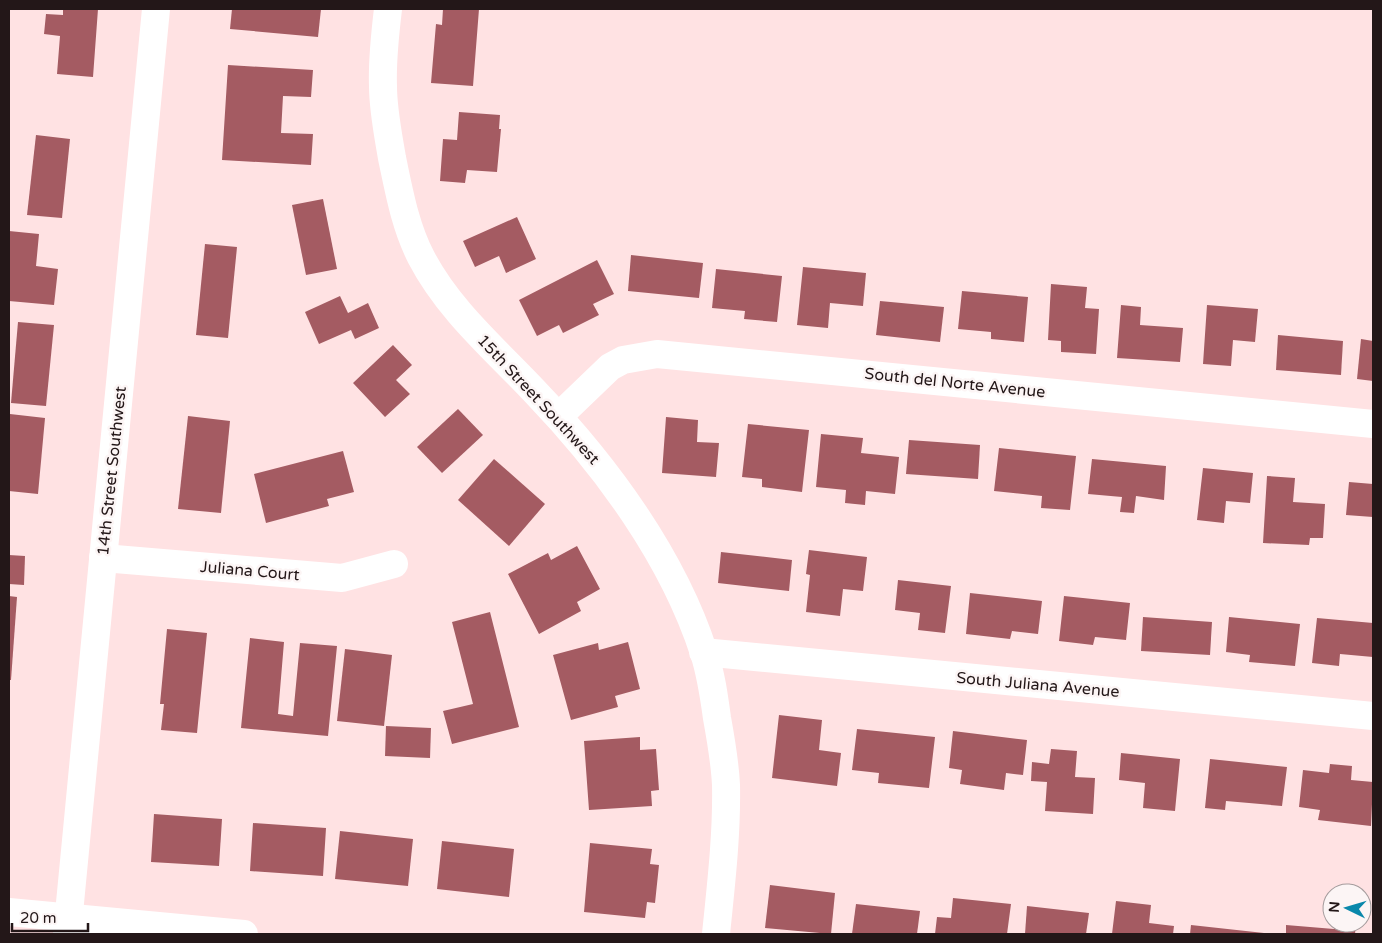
<svg xmlns="http://www.w3.org/2000/svg" width="1382" height="943" viewBox="0 0 1382 943" font-family="'Varela Round',sans-serif">
<style>
.building{fill:#a45b62}
.lines{fill:none;stroke-linecap:round;stroke-linejoin:round}
.minor{stroke:#fff;stroke-width:28}
.secondary{stroke:#fff;stroke-width:28}
.labels{text-anchor:middle;stroke-width:5;stroke-linejoin:round;paint-order:stroke}
.street-label{font-size:16px;fill:#231718;stroke:#fcf5f5}
</style>
<rect width="100%" height="100%" fill="#ffe2e3"/>
<g class="building">
<polygon points="63,9 98,9 93,77 57,74 60,36 44,34 46,14 63,15"/>
<polygon points="232,9 321,9 318,37 230,29"/>
<polygon points="443,9 479,9 473,86 431,83 436,24 442,25"/>
<polygon points="228,65 313,70 311,97 283,96 281,133 313,134 311,165 222,160"/>
<polygon points="459,112 500,115 499,129 501,129 497,172 467,170 465,183 440,181 443,139 457,140"/>
<polygon points="36,135 70,139 62,218 27,215"/>
<polygon points="323,199 337,269 306,275 292,205"/>
<polygon points="517,217 536,259 506,273 499,256 475,267 463,241"/>
<polygon points="9,231 39,234 36,266 58,269 54,305 9,301"/>
<polygon points="205,244 237,247 228,338 196,335"/>
<polygon points="631,255 703,263 699,298 628,291"/>
<polygon points="597,260 614,294 593,304 599,315 563,333 559,325 537,336 519,300"/>
<polygon points="803,267 866,273 863,306 830,303 828,328 797,325"/>
<polygon points="716,269 782,276 777,322 744,319 745,311 712,308"/>
<polygon points="1051,284 1087,287 1085,308 1099,309 1096,354 1061,352 1061,341 1048,340"/>
<polygon points="962,291 1028,297 1024,342 991,339 991,332 958,329"/>
<polygon points="340,296 348,313 368,303 379,328 355,339 351,330 319,344 305,312"/>
<polygon points="880,301 944,307 940,342 876,335"/>
<polygon points="1121,305 1141,307 1140,325 1183,328 1180,362 1117,358"/>
<polygon points="1207,305 1258,309 1255,342 1233,340 1231,366 1203,364"/>
<polygon points="18,322 54,325 46,406 11,403"/>
<polygon points="1278,335 1343,341 1341,375 1276,370"/>
<polygon points="1361,339 1373,341 1373,381 1357,379"/>
<polygon points="393,345 412,365 396,380 410,394 385,417 353,383"/>
<polygon points="458,409 483,435 442,473 417,447"/>
<polygon points="10,414 45,418 38,494 9,491"/>
<polygon points="188,416 230,421 221,513 178,509"/>
<polygon points="666,417 698,420 697,442 719,443 716,477 662,473"/>
<polygon points="748,424 809,430 802,492 762,487 762,479 742,477"/>
<polygon points="821,434 863,438 861,453 899,457 895,494 866,491 865,505 845,503 846,490 816,487"/>
<polygon points="909,440 980,445 978,479 906,474"/>
<polygon points="999,448 1076,456 1070,510 1041,508 1042,496 994,491"/>
<polygon points="343,451 354,492 327,499 329,506 266,523 254,474"/>
<polygon points="494,459 545,504 509,546 458,500"/>
<polygon points="1092,459 1166,466 1164,500 1136,496 1134,513 1120,512 1122,497 1088,494"/>
<polygon points="1203,468 1253,473 1250,503 1226,501 1224,523 1197,520"/>
<polygon points="1267,476 1295,478 1293,502 1325,504 1323,538 1310,538 1309,545 1263,543"/>
<polygon points="1349,482 1373,484 1373,517 1346,515"/>
<polygon points="577,546 600,589 577,602 581,611 539,634 508,574 548,553 551,560"/>
<polygon points="809,550 867,557 863,591 843,589 840,616 806,612 810,575 806,574"/>
<polygon points="721,552 792,560 789,591 718,583"/>
<polygon points="9,555 25,556 24,585 9,584"/>
<polygon points="898,580 951,586 945,633 918,630 920,613 895,610"/>
<polygon points="970,593 1042,601 1038,634 1012,631 1010,639 966,634"/>
<polygon points="9,596 17,597 11,680 9,680"/>
<polygon points="1064,596 1130,603 1126,640 1095,637 1093,645 1059,641"/>
<polygon points="490,612 519,727 452,744 443,711 473,704 452,622"/>
<polygon points="1143,617 1212,622 1210,655 1141,651"/>
<polygon points="1229,617 1300,624 1295,666 1249,662 1250,655 1226,652"/>
<polygon points="1317,618 1373,623 1373,657 1340,654 1339,666 1312,663"/>
<polygon points="167,629 207,633 197,733 161,730 164,704 160,704"/>
<polygon points="250,638 284,642 278,714 293,716 300,643 337,646 328,736 241,728"/>
<polygon points="628,642 640,689 615,696 618,707 571,720 553,655 598,643 599,650"/>
<polygon points="345,649 392,655 384,726 337,721"/>
<polygon points="779,715 822,720 819,750 841,753 837,786 772,778"/>
<polygon points="386,726 431,728 430,758 385,756"/>
<polygon points="857,729 935,737 929,788 878,783 879,773 852,770"/>
<polygon points="953,731 1027,740 1023,775 1006,773 1004,790 960,784 962,770 949,768"/>
<polygon points="640,737 640,750 656,749 659,790 651,791 652,806 589,810 584,741"/>
<polygon points="1051,749 1077,751 1075,777 1095,778 1093,814 1045,811 1047,782 1031,781 1032,762 1049,764"/>
<polygon points="1121,753 1180,759 1175,811 1143,808 1145,783 1119,780"/>
<polygon points="1210,759 1287,767 1282,806 1226,801 1225,810 1205,808"/>
<polygon points="1330,764 1352,766 1351,780 1373,782 1371,826 1318,820 1320,810 1299,807 1303,770 1329,773"/>
<polygon points="154,814 222,819 219,866 151,862"/>
<polygon points="253,823 326,828 323,876 250,871"/>
<polygon points="340,831 413,839 408,886 335,879"/>
<polygon points="442,841 514,849 509,897 437,889"/>
<polygon points="590,843 652,849 650,864 659,865 655,903 647,902 645,918 584,912"/>
<polygon points="770,885 835,893 831,934 765,928"/>
<polygon points="953,898 1011,904 1007,934 935,934 937,917 951,918"/>
<polygon points="1116,901 1151,905 1149,923 1174,926 1173,934 1112,934"/>
<polygon points="856,904 920,911 917,934 852,934"/>
<polygon points="1027,906 1089,913 1086,934 1025,934"/>
<polygon points="1334,923 1356,923 1355,934 1286,934 1286,925 1334,929"/>
<polygon points="1191,925 1264,933 1264,934 1190,934"/>
</g>
<g class="lines">
<g class="minor">
<path d="M388,9C385,34 382,60 383,86C383,110 388,134 392,158C399,191 405,226 421,257C449,311 496,350 537,394C606,466 673,557 704,653C711,674 714,696 717,718C721,740 725,763 726,785C727,834 721,885 716,934"/>
<polyline points="559,416 610,367 623,360 657,354 1373,424"/>
<polyline points="103,558 342,578 394,564"/>
<polyline points="703,652 1373,716"/>
<polyline points="9,912 244,934"/>
</g>
<polyline class="secondary" points="67,934 156,9"/>
</g>
<g class="labels">
<g class="street-label">
<text transform="translate(955 382) rotate(6)" y="6">South del Norte Avenue</text>
<text transform="translate(539 399) rotate(47)" y="6">15th Street Southwest</text>
<text transform="translate(111 471) rotate(-84)" y="6">14th Street Southwest</text>
<text transform="translate(250 570) rotate(5)" y="6">Juliana Court</text>
<text transform="translate(1038 684) rotate(5)" y="6">South Juliana Avenue</text>
</g>
</g>
<rect width="1382" height="943" fill="none" stroke="#231718" stroke-width="20"/>
<g transform="translate(1347 908) rotate(275)"><circle r="24" fill="#fcf5f5" stroke="#a59c9d"/>
<path d="M0-4L9 19L0 12L-9 19Z" fill="#0a88ab"/>
<text y="-8" font-size="14" font-weight="bold" text-anchor="middle" fill="#231718">N</text>
</g>
<path d="M12 923v8h76v-8" fill="none" stroke="#231718" stroke-width="2.5"/>
<text x="20" y="923" font-size="15" fill="#231718" stroke="#fcf5f5" stroke-width="4" paint-order="stroke">20 m</text>
</svg>
